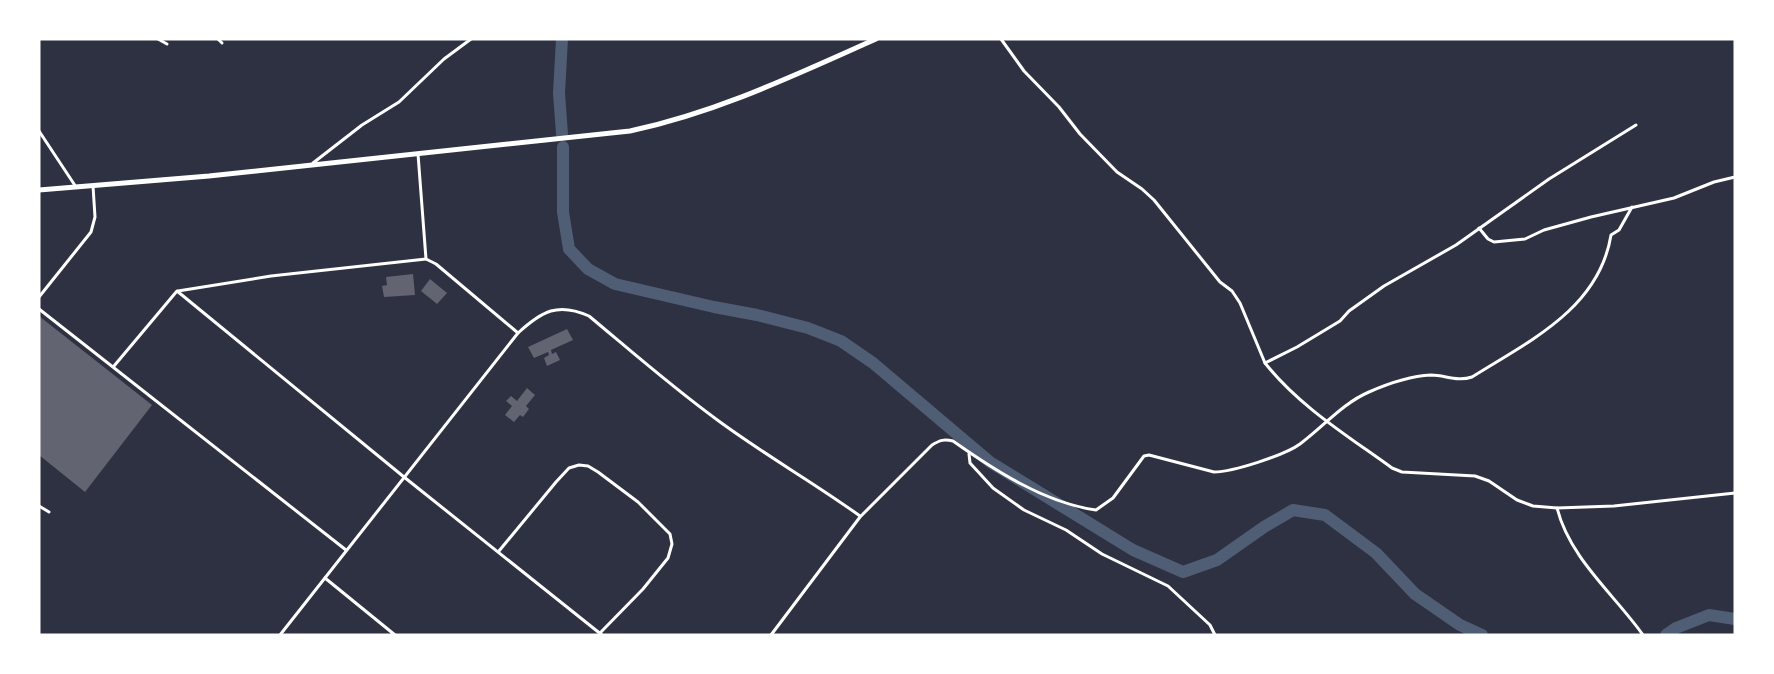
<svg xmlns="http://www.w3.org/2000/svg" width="1774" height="674" viewBox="0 0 1774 674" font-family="'Roboto Serif',serif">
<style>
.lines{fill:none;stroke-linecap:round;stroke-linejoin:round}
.river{stroke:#4f5d75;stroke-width:12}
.building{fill:#626471}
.minor{stroke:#fff;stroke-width:3}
.trunk{stroke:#fff;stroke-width:5}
</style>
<rect width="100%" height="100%" fill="#2d3142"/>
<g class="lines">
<g class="river">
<polyline points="562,39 559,93 562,134"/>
<polyline points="563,147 563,212 569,249 588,269 615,284 714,307 757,315 808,328 841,341 873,363 990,462 1133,550 1183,572 1217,560 1264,527 1293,510 1325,515 1376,553 1415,594 1460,625 1482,635"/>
<polyline points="1666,635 1676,628 1709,615 1735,619"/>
</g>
</g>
<g class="building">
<polygon points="413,274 415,295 384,297 382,286 387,285 386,277"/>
<polygon points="430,279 447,293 437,304 421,291"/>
<polygon points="39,316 152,405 85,492 39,455"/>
<polygon points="567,329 573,340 551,350 552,354 556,352 560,360 547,366 544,358 549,355 548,352 534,358 528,347"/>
<polygon points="527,388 535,395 526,406 529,409 523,417 520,415 514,422 505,415 512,406 506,401 511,396 517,401"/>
</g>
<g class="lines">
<g class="minor">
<polyline points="158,39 167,44"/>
<polyline points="218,39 222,43"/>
<polyline points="1001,39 1024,71 1059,107 1080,134 1117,172 1142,189 1154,200 1220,282 1232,291 1240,303 1265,363 1297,347 1340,321 1349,311 1384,286 1456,245 1549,179 1636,125"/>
<polyline points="39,131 76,187"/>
<path d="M418,154L426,259L436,264L518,333C542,311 558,302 589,316C631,351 672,387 716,419C763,454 813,482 860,516"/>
<polyline points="313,163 362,125 399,102 444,59 471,39"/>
<polyline points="1479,228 1488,239 1494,242 1525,239 1544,230 1591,217 1674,198 1714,182 1735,177"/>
<polyline points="178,291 271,276 426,259"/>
<polyline points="39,297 91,232 95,217 93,186"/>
<polyline points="39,309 346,550"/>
<path d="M1265,363C1300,407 1348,436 1392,468L1402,472L1475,476L1489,481L1517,500L1533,506L1557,508L1614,506L1735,493"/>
<polyline points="114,366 177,291 404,477 602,635"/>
<polyline points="969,454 970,463 993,488 1024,510 1066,530 1102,554 1168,586 1210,625 1215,635"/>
<polyline points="39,506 49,512"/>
<path d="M1557,508C1570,559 1614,594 1643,635"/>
<polyline points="499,551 556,482 569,468 579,465 588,466 598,472 638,502 670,534 672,544 668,558 643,589 600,633"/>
<polyline points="325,578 395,635"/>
<polyline points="280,635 518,333"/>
<path d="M771,635L860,517L932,445C940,440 944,439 953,441C994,470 1045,503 1096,510L1113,498L1144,456L1149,455L1214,472C1233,472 1285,455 1300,444C1323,427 1343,403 1369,392C1387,384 1411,376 1431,375C1445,375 1457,382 1472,377C1529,341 1599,309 1611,235L1619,230L1632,207"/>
</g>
<path class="trunk" d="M39,190L209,176L630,131C718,112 795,75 876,39"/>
</g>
<rect width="1774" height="674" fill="none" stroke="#ffffff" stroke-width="81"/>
</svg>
